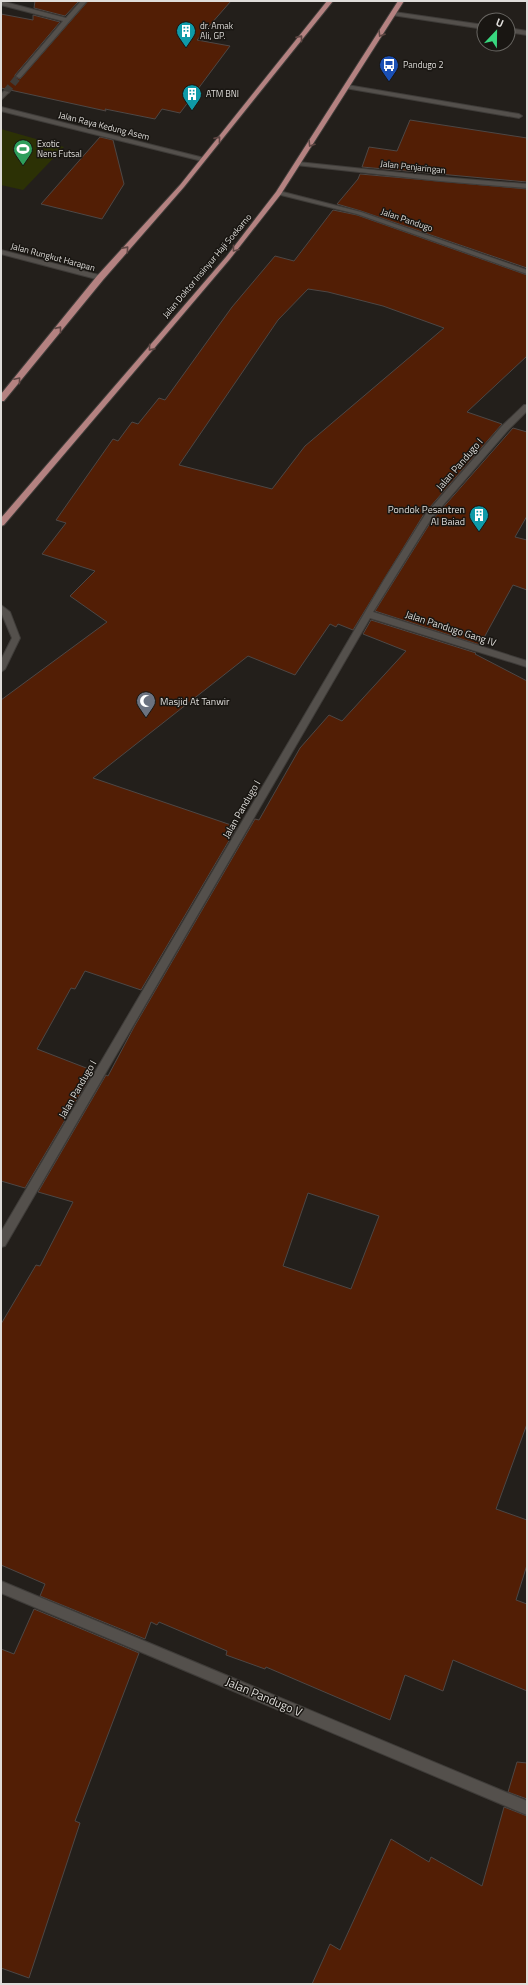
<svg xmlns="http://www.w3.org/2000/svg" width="528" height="1985" viewBox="0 0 528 1985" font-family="'Titillium Web',sans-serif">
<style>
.green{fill:#2c3105}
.building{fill:#521e05;stroke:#4d4745;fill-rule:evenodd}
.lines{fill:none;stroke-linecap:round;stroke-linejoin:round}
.street-tunnel{stroke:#3f3c38;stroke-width:7;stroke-dasharray:7 3.5;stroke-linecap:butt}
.lane-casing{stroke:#3f3c39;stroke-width:2}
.street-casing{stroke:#3f3c39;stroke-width:2}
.secondary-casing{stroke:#3f3c39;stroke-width:2}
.primary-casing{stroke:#3f3c39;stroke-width:2}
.lane{fill:#54504c;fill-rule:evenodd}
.street{fill:#54504c;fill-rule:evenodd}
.secondary{fill:#54504c;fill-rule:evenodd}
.primary{fill:#b48281;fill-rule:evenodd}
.oneway{stroke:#5f4744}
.labels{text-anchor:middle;stroke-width:3;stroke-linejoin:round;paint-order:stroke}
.far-poi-label{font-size:9px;fill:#dfddda;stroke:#191612;text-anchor:start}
.far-street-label{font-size:9px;fill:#dfddda;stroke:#191612}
.street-label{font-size:10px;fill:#dfddda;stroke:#191612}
.poi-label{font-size:10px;fill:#dfddda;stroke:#191612;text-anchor:end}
.near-street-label{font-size:12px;fill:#dfddda;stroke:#191612}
</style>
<rect width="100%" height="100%" fill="#231f1b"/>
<polygon class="green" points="1,129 64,147 23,190 1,185"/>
<g class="building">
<polygon points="35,1 79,1 65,16 34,8"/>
<polygon points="88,1 231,1 197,40 230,46 180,113 162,109 155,119 105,109 106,111 1,88 1,14 33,20 33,15 60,22 15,75 15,77 20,79"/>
<polygon points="410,120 527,138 527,182 362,167 369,147 397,151"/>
<polygon points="100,137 113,140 124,184 102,219 41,204"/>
<polygon points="360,174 527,189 527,268 361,211 337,204 358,179"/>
<path d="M333,210L357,215L527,275V356L467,412L502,424L424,514L353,630L338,624L336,627L330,624L295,675L248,656L93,778L237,827L141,990L85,971L75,989L71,988L37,1049L94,1071L25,1188L1,1181V700L107,622L70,596L95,571L42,554L66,523L56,520L113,439L118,441L132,422L138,424L159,398L165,400L232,307L275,256L294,261ZM308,289L328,292L383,306L444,328L305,446L272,489L179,465L278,320Z"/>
<polygon points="513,428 527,432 527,516 515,537 527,540 527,590 513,585 480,645 375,611 432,520"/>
<path d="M371,620L476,653L475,654L527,681V1424L496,1509L527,1520V1565L516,1600L527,1604V1691L453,1660L443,1691L405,1675L390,1720L266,1667L265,1669L226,1655L227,1651L159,1622L157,1625L151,1622L145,1639L40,1596L45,1584L1,1565V1324L36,1265L40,1266L73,1202L38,1192L106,1075L108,1076L134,1027L255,819L259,820L300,748L329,715L342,721L406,651L363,634ZM308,1193L379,1216L351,1289L283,1266Z"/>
<polygon points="34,1609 139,1653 75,1821 80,1823 29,1978 1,1968 1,1649 14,1654"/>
<polygon points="517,1762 527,1763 527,1799 508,1792"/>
<polygon points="504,1807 527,1816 527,1984 312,1984 330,1944 340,1950 391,1839 429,1862 431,1857 482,1886"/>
</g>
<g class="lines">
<polyline class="street-tunnel" points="6,92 19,76"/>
<g class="lane-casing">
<g id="lane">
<polygon points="394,12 484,25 484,29 392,15 392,13"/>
<polygon points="508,28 527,31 527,35 508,32"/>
<polygon points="347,85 519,114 522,116 519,118 345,88 345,86"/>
<polygon points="1,605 10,612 20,638 5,669 1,672 1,660 12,638 1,612"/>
</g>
</g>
<g class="street-casing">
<g id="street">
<polygon points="1,1 66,18 81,1 87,1 21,77 19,78 16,76 17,75 63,21 1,5"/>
<polygon points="4,91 9,92 1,100 1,94"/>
<polygon points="298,162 440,177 527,184 527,188 440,181 296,165 296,163"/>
<polygon points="1,250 103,276 104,278 100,280 1,254"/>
<polygon points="524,405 527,405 527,411 508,430 431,519 373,612 527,661 527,667 370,618 5,1246 1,1247 1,1232 384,580 425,515 502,426"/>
<polygon points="1,1581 527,1801 527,1815 1,1593"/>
</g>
</g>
<g class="secondary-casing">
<g id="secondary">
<polygon points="1,107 204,158 205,159 202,161 1,111"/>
<polygon points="279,191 361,212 527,270 527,274 357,214 277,194 276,193"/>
</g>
</g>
<g class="primary-casing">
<g id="primary">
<polygon points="327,1 333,1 184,187 103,280 4,401 1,401 1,394 97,276 180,185"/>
<polygon points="398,1 404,1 281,194 230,259 4,525 1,526 1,518 226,257 276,192"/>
</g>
</g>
<use href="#lane" class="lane"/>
<use href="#street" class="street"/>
<use href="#secondary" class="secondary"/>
<use href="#primary" class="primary"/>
</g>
<defs><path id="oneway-chevron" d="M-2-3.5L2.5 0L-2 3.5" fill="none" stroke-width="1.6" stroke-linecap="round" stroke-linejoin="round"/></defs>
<g class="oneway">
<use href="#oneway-chevron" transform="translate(381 34) rotate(122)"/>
<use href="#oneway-chevron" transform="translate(300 38) rotate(-51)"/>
<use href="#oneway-chevron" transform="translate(218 139) rotate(-51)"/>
<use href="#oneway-chevron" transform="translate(311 144) rotate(123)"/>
<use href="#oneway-chevron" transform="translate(126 249) rotate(-48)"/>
<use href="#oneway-chevron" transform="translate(235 249) rotate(128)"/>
<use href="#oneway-chevron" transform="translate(59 329) rotate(-51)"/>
<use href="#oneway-chevron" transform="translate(151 348) rotate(131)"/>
<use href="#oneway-chevron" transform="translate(18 380) rotate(-50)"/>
</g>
<defs>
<g id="building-pin" transform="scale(1)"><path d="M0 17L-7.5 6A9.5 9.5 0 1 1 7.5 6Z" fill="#0f9aa8" stroke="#191612"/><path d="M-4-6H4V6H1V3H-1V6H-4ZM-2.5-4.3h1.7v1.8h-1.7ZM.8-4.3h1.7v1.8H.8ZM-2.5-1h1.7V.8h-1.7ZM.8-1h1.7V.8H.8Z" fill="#fff"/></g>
<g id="bus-pin" transform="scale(1)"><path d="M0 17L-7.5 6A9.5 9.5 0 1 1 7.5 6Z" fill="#1a4fb4" stroke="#191612"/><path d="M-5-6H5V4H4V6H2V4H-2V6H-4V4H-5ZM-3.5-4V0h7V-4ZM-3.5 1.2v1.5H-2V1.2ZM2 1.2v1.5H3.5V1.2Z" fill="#fff"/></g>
<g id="stadium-pin" transform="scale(1)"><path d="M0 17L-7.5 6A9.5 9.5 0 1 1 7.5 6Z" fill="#2e9e5b" stroke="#191612"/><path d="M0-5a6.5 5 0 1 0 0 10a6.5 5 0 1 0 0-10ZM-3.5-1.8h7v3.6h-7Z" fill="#fff"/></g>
<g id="mosque-pin" transform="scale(1)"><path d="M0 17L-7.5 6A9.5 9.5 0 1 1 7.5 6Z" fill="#6b7280" stroke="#191612"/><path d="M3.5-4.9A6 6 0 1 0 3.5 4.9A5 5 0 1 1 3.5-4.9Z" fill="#fff"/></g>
</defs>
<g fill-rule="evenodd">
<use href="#building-pin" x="186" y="31"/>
<use href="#bus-pin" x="389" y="65"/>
<use href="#building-pin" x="192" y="94"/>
<use href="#stadium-pin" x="23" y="149"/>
<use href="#building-pin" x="479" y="515"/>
<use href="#mosque-pin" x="146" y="701"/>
</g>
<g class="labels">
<g class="far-poi-label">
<text x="200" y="29">dr. Amak<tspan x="200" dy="10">Ali, GP.</tspan></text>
<text x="403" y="68">Pandugo 2</text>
<text x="206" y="97">ATM BNI</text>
<text x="37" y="147">Exotic<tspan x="37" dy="10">Nens Futsal</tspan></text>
</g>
<g class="far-street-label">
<text transform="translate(104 126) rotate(14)" y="3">Jalan Raya Kedung Asem</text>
<text transform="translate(413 167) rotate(6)" y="3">Jalan Penjaringan</text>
<text transform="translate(407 220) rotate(19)" y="3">Jalan Pandugo</text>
<text transform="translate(53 257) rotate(15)" y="3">Jalan Rungkut Harapan</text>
<text transform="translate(207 266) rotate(-50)" y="3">Jalan Doktor Insinyur Haji Soekarno</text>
</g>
<g class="street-label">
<text transform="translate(459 464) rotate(-49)" y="4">Jalan Pandugo I</text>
<text transform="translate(451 628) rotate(18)" y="4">Jalan Pandugo Gang IV</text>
<text transform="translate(241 809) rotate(-60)" y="4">Jalan Pandugo I</text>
<text transform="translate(77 1089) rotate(-60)" y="4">Jalan Pandugo I</text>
</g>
<g class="poi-label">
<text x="465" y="513">Pondok Pesantren<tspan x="465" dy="12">Al Baiad</tspan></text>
<text x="160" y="705" text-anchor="start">Masjid At Tanwir</text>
</g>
<g class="near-street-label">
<text transform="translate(264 1697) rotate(23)" y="4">Jalan Pandugo V</text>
</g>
</g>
<rect width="528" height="1985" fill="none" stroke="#dfddda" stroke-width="4"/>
<g transform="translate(496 32) rotate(22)"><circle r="19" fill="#191612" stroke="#686662"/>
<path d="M0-3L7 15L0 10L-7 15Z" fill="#38d87f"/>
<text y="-6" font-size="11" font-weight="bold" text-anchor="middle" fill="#dfddda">U</text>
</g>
</svg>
